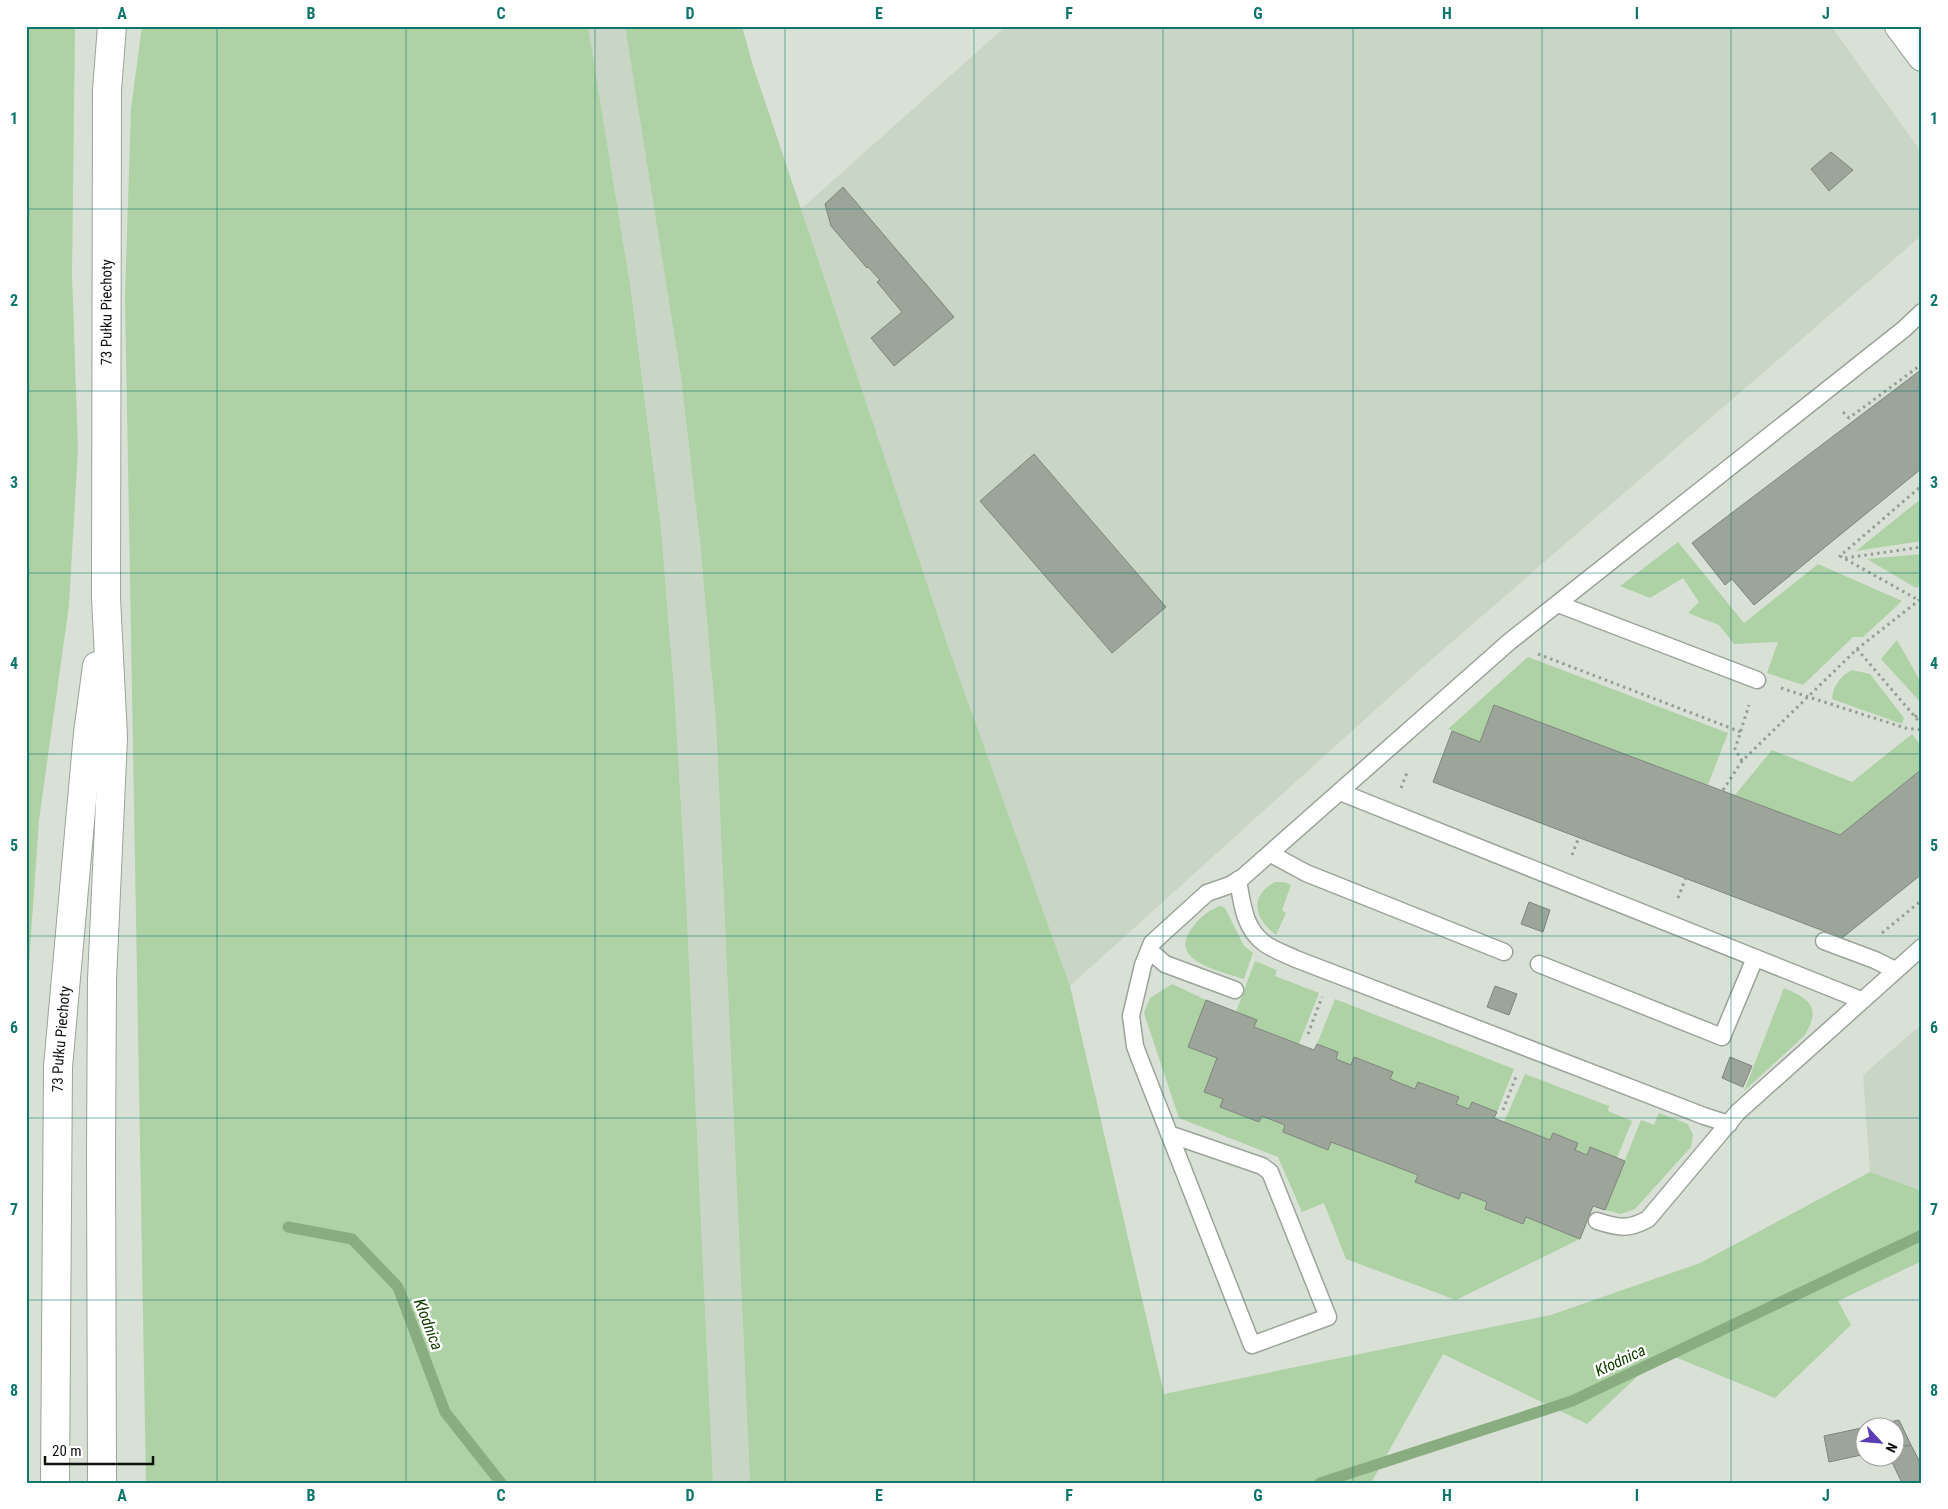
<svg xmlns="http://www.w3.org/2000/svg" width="1948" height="1509" viewBox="0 0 1948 1509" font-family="'Roboto Condensed',sans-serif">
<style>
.built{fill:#c9d6c5}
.green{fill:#aed1a5}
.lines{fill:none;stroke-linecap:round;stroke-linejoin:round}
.stream{stroke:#89ac80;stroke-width:11}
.building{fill:#9da59b;stroke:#7e867c}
.lane-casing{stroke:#9ba499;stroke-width:19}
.secondary-casing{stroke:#9ba499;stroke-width:30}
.primary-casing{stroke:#9ba499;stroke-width:30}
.path{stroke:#979d95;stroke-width:3;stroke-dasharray:2.5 4;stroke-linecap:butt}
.lane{stroke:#fff;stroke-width:16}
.secondary{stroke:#fff;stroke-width:28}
.primary{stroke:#fff;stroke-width:28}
.grid{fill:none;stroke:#0f766e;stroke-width:1;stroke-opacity:0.55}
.labels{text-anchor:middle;stroke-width:5;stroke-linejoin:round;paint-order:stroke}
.street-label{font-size:15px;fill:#0d100d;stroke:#fff}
.water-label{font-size:16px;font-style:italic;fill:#114000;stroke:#fff}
.neatline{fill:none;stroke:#0f766e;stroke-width:2}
.grid-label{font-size:16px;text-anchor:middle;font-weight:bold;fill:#0f766e}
</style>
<rect width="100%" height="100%" fill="#d9e1d6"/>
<g class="built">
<polygon points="588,26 625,26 681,377 700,542 716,722 750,1483 713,1483 685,876 675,703 661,528 631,291"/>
<polygon points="1006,26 1831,26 1922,153 1922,235 1415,674 1070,986 949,649 801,209"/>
<polygon points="1922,1024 1922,1191 1870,1172 1863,1075"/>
</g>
<g class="green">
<polygon points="26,26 75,26 72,275 78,449 69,605 39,820 26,1007"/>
<polygon points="142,26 588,26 631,291 661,528 675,703 685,876 713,1483 146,1483 125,296 131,109"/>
<polygon points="625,26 742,26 753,66 949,649 1070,986 1164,1394 1551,1315 1700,1263 1870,1172 1922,1191 1922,1261 1838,1301 1851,1325 1775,1398 1663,1352 1587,1424 1443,1354 1371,1483 750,1483 716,722 700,542 681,377"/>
<polygon points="1922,498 1922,541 1856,551"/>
<polygon points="1678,542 1744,623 1818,564 1902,601 1863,637 1853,637 1803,685 1767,673 1778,642 1734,644 1719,625 1688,613 1699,602 1683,578 1650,598 1620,586"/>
<polygon points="1922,554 1922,584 1916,588 1867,559"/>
<polygon points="1897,640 1922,684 1922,704 1881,659"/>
<polygon points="1528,657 1728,733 1708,785 1494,705 1480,742 1448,729"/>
<path d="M1852,670L1870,674L1904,718L1902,724L1832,699C1833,686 1841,675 1852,670Z"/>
<polygon points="1912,734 1922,747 1922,769 1840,835 1735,795 1772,750 1852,782"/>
<path d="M1275,882H1284L1291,885L1282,910L1286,913L1276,935C1255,919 1248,897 1275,882Z"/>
<path d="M1220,906L1225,908L1244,946L1253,953L1244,979C1224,972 1169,962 1190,931C1197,920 1208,910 1220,906Z"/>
<polygon points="1255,961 1277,970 1275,976 1319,993 1299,1044 1254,1027 1256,1020 1236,1012"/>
<polygon points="1172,984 1206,1000 1217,1058 1204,1092 1223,1099 1220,1107 1259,1122 1262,1116 1285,1125 1283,1132 1328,1149 1331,1142 1418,1175 1415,1181 1459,1198 1461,1192 1487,1202 1485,1209 1523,1224 1526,1217 1580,1239 1456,1300 1346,1259 1324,1203 1302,1212 1278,1157 1179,1118 1144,1013 1150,998"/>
<path d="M1784,988C1810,999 1822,1008 1804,1036L1744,1091Z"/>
<polygon points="1335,999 1514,1069 1497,1112 1472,1102 1469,1109 1456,1104 1458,1097 1419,1082 1415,1089 1390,1079 1393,1073 1354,1057 1351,1065 1336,1059 1338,1052 1317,1044"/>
<polygon points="1525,1074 1609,1106 1608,1111 1632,1121 1617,1158 1590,1148 1587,1155 1575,1150 1577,1142 1553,1133 1550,1140 1504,1122"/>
<polygon points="1659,1113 1688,1124 1693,1135 1691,1147 1635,1209 1621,1214 1605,1210 1641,1120 1654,1125"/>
</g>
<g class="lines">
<g class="stream">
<polyline points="288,1227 352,1239 398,1287 445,1412 501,1483"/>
<polyline points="1320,1483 1572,1401 1922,1235"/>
</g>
</g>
<g class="building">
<polygon points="1831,152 1853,170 1829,191 1811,169"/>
<polygon points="843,187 954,317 894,366 871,338 902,312 877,282 880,280 868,267 867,268 831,226 825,204"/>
<polygon points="1922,369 1922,470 1921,469 1754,605 1732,579 1725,585 1692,543"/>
<polygon points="1034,454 1166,607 1112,653 980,501"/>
<polygon points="1494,705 1840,835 1922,769 1922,874 1842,938 1433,782 1452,731 1480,742"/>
<polygon points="1529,902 1550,910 1543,932 1521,924"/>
<polygon points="1495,986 1517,994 1509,1015 1487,1007"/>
<polygon points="1206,1000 1257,1020 1254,1027 1314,1050 1317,1044 1338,1052 1336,1059 1351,1065 1354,1057 1393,1072 1390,1079 1415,1089 1418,1082 1459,1097 1456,1104 1469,1109 1472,1102 1497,1112 1494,1118 1550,1140 1553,1133 1578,1143 1575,1150 1587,1155 1590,1147 1625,1161 1605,1210 1593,1206 1580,1239 1526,1217 1523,1224 1485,1209 1487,1202 1461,1192 1459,1199 1415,1182 1418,1175 1331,1142 1328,1150 1283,1132 1285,1125 1262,1116 1259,1122 1220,1107 1223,1099 1204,1092 1217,1058 1188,1047"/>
<polygon points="1730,1057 1752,1066 1743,1087 1722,1078"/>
<polygon points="1899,1420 1911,1445 1896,1448 1896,1426 1869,1426"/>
<polygon points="1866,1427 1866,1454 1829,1462 1824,1436"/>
<polygon points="1911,1445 1922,1466 1922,1483 1902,1483 1889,1456 1896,1456 1896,1448"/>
</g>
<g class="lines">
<g class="lane-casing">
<g id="lane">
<polyline points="1558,604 1757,680"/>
<polyline points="1340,792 1861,1000"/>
<polyline points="1271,854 1306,873 1504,952"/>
<path d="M1238,880C1242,903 1244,928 1264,943C1273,950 1286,954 1296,959L1704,1116L1729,1124"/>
<polyline points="1824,941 1875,960 1895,970"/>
<polyline points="1149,950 1165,964 1235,990"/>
<polyline points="1539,964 1722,1037 1755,958"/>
<polyline points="1169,1134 1262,1166 1270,1172 1328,1317 1252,1345 1139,1057 1135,1046 1131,1016 1143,965 1152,943 1207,893 1230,885 1243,877 1509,642 1904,329 1922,312"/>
<path d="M1597,1221C1619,1228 1628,1230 1648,1219L1738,1112L1922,947"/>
</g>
</g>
<g class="secondary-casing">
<polyline id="secondary" points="1899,26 1922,57"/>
</g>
<g class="primary-casing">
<g id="primary">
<path id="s1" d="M55,1483L58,1067L88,733L97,666"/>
<path id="s2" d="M102,1483L101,1153L102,980L113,737L106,598L107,90L112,26"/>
</g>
</g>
<g class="path">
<polyline points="1843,412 1849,418 1922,364"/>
<polyline points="1919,488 1840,556 1922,602"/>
<polyline points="1845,558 1922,547"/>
<polyline points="1857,649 1922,725"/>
<polyline points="1538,654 1741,732"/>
<polyline points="1781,688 1905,728 1922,730"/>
<polyline points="1915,717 1922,710"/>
<polyline points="1742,761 1735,749 1749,705"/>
<polyline points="1401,788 1408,770"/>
<polyline points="1723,790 1742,761 1857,649 1922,598"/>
<polyline points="1572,855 1579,837"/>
<polyline points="1678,898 1686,877"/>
<polyline points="1882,933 1922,900"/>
<polyline points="1308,1034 1322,997"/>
<polyline points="1503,1110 1517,1074"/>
</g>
<use href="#lane" class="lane"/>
<use href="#secondary" class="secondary"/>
<use href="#primary" class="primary"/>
</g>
<path class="grid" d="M217,26V1483M406,26V1483M595,26V1483M785,26V1483M974,26V1483M1163,26V1483M1353,26V1483M1542,26V1483M1731,26V1483M26,209H1922M26,391H1922M26,573H1922M26,754H1922M26,936H1922M26,1118H1922M26,1300H1922"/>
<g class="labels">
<g class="street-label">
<text dy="5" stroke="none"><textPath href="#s2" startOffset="1171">73 Pułku Piechoty</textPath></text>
<text dy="5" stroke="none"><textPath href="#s1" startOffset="444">73 Pułku Piechoty</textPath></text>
</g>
<g class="water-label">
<text transform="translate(429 1324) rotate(69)" y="6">Kłodnica</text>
<text transform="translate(1620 1360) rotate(-25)" y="6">Kłodnica</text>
</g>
</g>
<rect width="1948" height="1509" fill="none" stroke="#ffffff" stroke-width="55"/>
<g transform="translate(1880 1442) rotate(116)"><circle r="24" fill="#ffffff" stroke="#9e9f9e"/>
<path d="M0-4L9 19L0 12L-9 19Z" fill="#5b3cb4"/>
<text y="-8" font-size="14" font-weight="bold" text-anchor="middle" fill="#0d100d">N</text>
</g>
<path d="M45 1456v8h108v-8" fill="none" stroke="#0d100d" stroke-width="2.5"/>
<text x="52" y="1456" font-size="15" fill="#0d100d" stroke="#ffffff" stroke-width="4" paint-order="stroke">20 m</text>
<rect x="28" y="28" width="1892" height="1454" class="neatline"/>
<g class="grid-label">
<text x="122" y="19">A</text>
<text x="311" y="19">B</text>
<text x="501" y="19">C</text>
<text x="690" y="19">D</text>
<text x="879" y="19">E</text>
<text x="1069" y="19">F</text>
<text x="1258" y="19">G</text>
<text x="1447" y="19">H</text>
<text x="1637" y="19">I</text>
<text x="1826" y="19">J</text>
<text x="14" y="124">1</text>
<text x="1934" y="124">1</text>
<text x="14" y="306">2</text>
<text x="1934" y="306">2</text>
<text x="14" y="488">3</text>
<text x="1934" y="488">3</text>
<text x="14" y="669">4</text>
<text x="1934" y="669">4</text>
<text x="14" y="851">5</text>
<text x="1934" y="851">5</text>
<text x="14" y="1033">6</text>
<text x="1934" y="1033">6</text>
<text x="14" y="1215">7</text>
<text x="1934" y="1215">7</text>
<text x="14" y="1396">8</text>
<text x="1934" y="1396">8</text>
<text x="122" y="1501">A</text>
<text x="311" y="1501">B</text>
<text x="501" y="1501">C</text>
<text x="690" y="1501">D</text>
<text x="879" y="1501">E</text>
<text x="1069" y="1501">F</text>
<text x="1258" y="1501">G</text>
<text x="1447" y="1501">H</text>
<text x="1637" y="1501">I</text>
<text x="1826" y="1501">J</text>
</g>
</svg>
